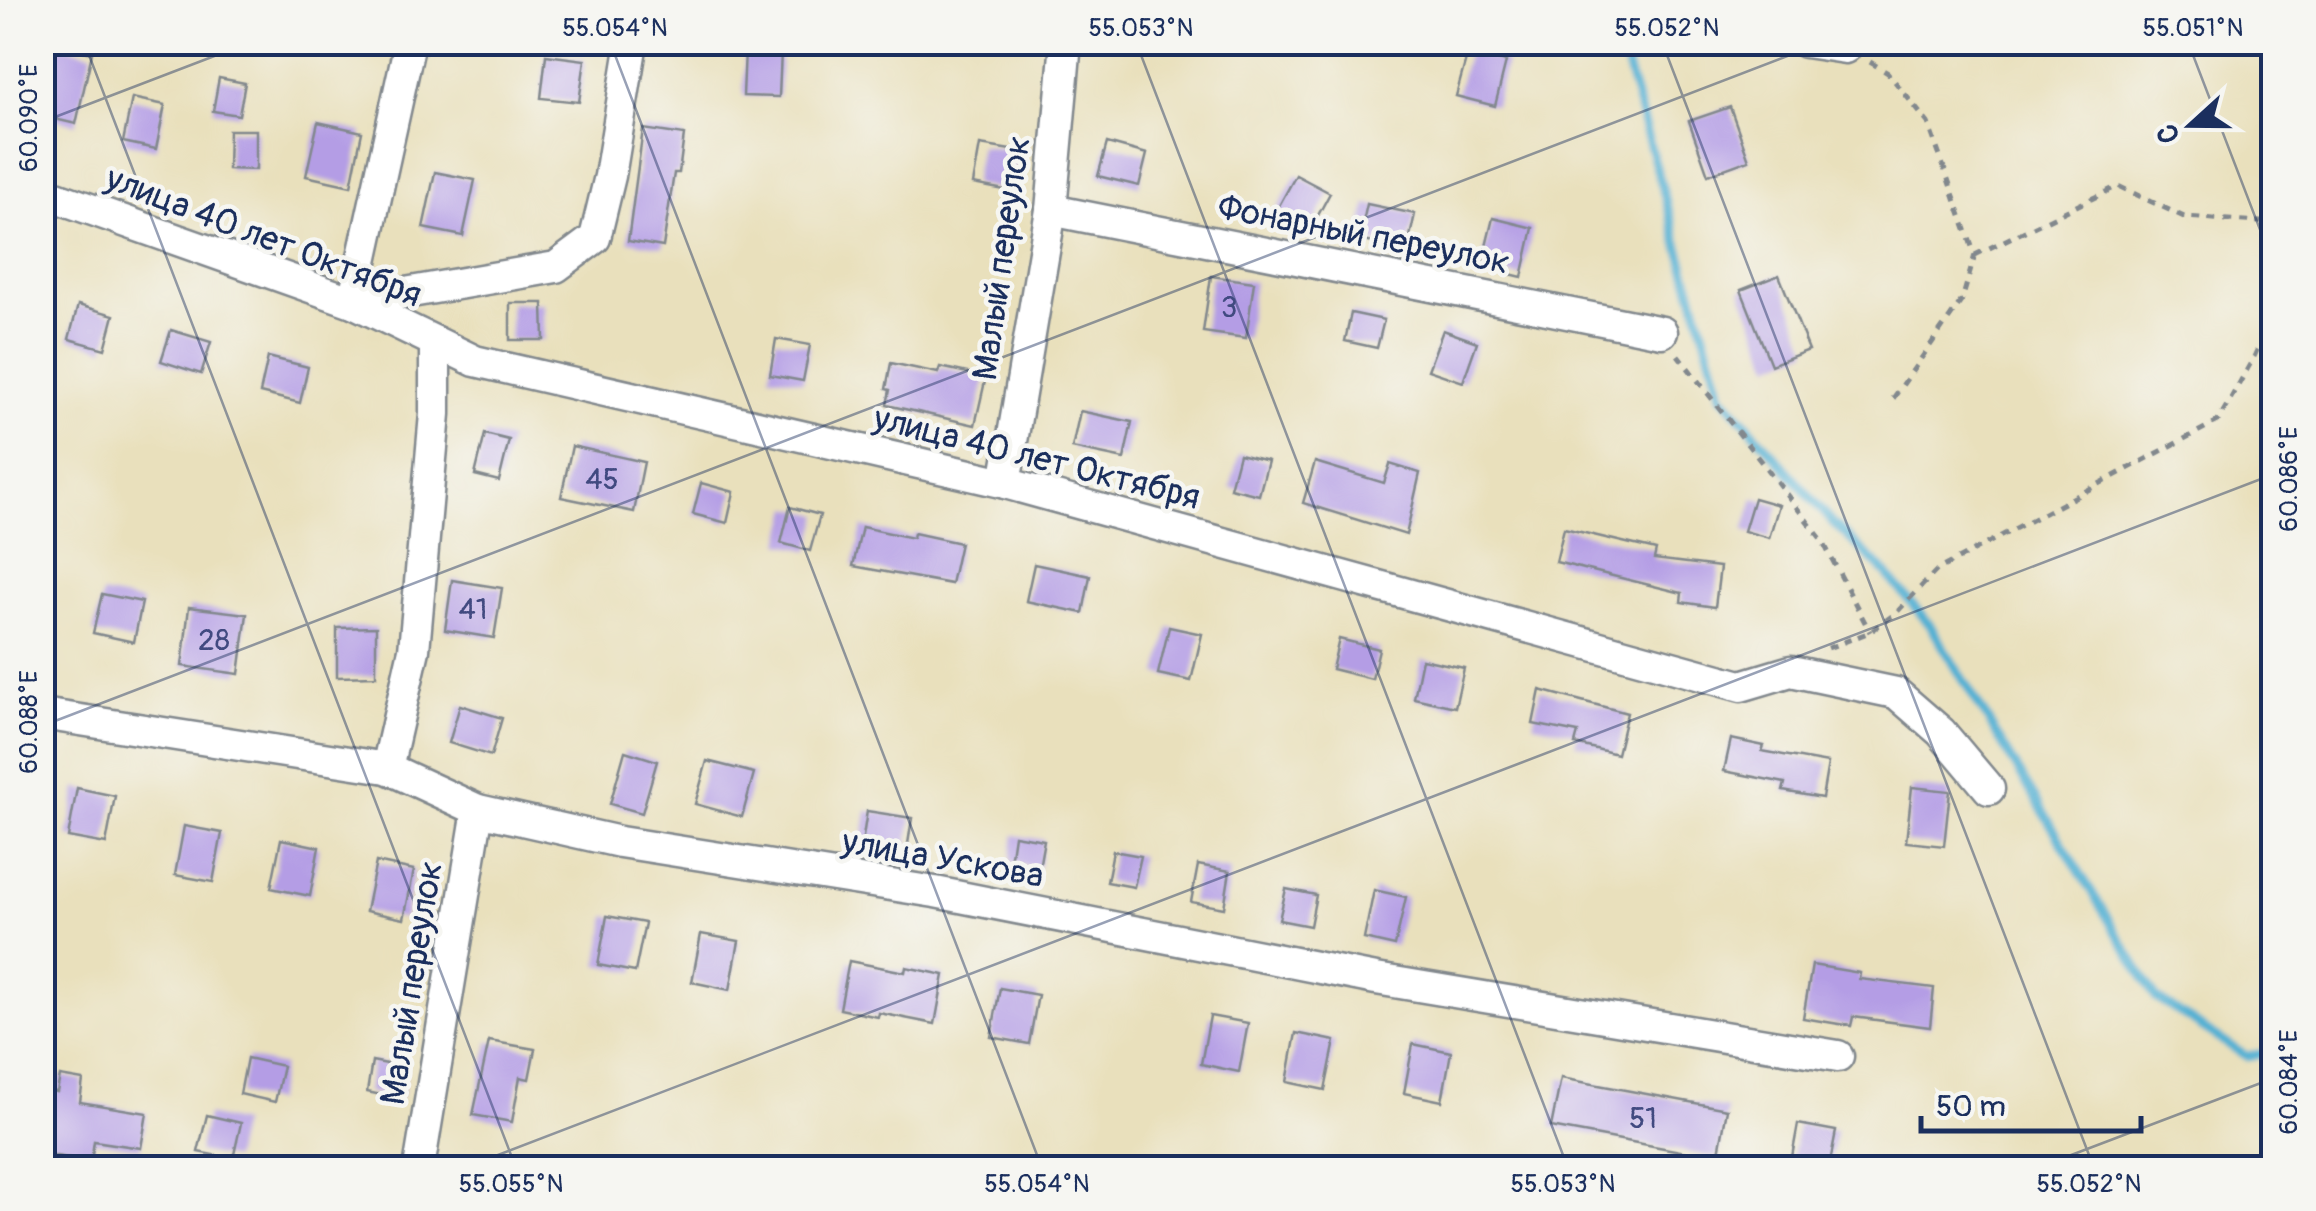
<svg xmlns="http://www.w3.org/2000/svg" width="2316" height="1211" viewBox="0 0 2316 1211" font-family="Pangolin,sans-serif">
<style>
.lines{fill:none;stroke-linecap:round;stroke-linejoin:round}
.stream{stroke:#55b1d3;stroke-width:9}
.building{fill:#b49de5}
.minor-casing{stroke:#82888d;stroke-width:35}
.path{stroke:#82888d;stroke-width:5;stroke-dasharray:8 8;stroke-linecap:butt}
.minor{stroke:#fff;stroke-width:30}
.ticks{fill:none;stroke:#1b2f5e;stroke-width:2.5;stroke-opacity:0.45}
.labels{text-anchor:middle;stroke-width:9;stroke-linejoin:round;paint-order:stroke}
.number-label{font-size:30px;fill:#414a80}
.street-label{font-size:35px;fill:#1b2f5e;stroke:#f6f6f2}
.neatline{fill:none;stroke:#1b2f5e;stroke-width:4}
.ticks-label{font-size:25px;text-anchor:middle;fill:#1b2f5e}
</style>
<rect width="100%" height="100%" fill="#f6f6f2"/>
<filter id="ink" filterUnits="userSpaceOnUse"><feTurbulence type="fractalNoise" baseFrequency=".01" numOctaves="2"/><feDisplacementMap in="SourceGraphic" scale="20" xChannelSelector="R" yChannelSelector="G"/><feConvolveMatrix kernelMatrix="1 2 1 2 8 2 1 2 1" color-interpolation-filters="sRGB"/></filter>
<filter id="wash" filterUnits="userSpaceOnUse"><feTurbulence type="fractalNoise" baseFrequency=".0048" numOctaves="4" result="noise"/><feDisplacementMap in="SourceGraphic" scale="40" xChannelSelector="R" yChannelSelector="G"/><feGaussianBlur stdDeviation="2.25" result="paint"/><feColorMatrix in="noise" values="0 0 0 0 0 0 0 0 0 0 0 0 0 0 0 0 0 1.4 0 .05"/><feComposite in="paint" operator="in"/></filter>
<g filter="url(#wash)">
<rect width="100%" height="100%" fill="#e9e0bc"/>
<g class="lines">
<polyline class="stream" points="1620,42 1722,395 1833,523 1886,573 1930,625 2156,998 2246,1056 2274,1052"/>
</g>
<g id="blocks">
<g class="building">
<polygon points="42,42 92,53 76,124 42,116"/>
<polygon points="745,49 781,51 779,97 743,96"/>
<polygon points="1468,52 1506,62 1495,106 1456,96"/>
<polygon points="546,55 585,60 579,102 541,98"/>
<polygon points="219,78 245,83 239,115 213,111"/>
<polygon points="132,98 165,105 156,149 123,142"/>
<polygon points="1730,107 1749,160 1708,175 1689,121"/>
<polygon points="318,122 362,132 351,186 306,176"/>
<polygon points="643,129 684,135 679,173 674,173 663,247 628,241"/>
<polygon points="229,130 256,130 256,170 228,169"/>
<polygon points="1107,143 1147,154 1139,186 1098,176"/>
<polygon points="980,145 1017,151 1010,191 973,184"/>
<polygon points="435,172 475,180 463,236 423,228"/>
<polygon points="1296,175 1330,193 1309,232 1275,213"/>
<polygon points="1367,204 1415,214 1407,250 1359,240"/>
<polygon points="1493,218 1533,228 1522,277 1481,267"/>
<polygon points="1779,275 1809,350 1771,365 1741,290"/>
<polygon points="1211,276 1254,282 1246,338 1203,332"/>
<polygon points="510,303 543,303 544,340 510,340"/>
<polygon points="78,305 114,315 105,349 69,339"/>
<polygon points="1351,313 1384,320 1377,348 1345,341"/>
<polygon points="171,330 211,342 201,374 161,361"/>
<polygon points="1443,330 1477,342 1463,382 1428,370"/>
<polygon points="776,339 810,345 803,381 770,375"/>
<polygon points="268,357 308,367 300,403 260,393"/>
<polygon points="891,363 938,373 940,367 986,377 975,425 887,405 890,390 886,389"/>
<polygon points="1080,411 1132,422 1124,459 1072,448"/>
<polygon points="485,434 509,440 499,481 475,475"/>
<polygon points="572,446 644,462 634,512 561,497"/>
<polygon points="1239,454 1268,461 1259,495 1230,488"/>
<polygon points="1315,462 1384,483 1390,464 1420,473 1406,535 1303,503"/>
<polygon points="701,483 734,492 727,523 693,514"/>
<polygon points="1754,498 1779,505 1769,538 1744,531"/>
<polygon points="790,507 820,515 810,551 781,543"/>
<polygon points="862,527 913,538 914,533 960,543 951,584 853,566"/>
<polygon points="1564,528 1656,550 1654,559 1720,567 1715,607 1681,602 1682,593 1556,562"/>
<polygon points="1034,564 1090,576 1083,613 1026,601"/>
<polygon points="452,580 502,588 494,638 445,630"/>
<polygon points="102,594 142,602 134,642 93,633"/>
<polygon points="189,607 247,614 239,674 182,666"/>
<polygon points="376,627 376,676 337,677 337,628"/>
<polygon points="1169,627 1202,634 1191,681 1158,674"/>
<polygon points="1339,639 1379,649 1372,679 1332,669"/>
<polygon points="1422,659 1464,668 1455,707 1414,698"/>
<polygon points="1540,690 1627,713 1617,754 1575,744 1578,733 1533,724"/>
<polygon points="460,705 502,718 491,756 449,743"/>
<polygon points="1731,739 1764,746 1762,751 1828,763 1822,798 1783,791 1785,783 1724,771"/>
<polygon points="625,751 657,761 642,813 610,804"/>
<polygon points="707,761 754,773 742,817 695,804"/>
<polygon points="1912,787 1950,791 1944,846 1906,842"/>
<polygon points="77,788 115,796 106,844 68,837"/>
<polygon points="867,811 912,818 906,857 861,850"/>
<polygon points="184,826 222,833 213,882 175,875"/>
<polygon points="1014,835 1044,840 1039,868 1010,862"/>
<polygon points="281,839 319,847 310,896 271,888"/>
<polygon points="1113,851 1141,856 1134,887 1107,882"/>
<polygon points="376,862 414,870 404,919 366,911"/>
<polygon points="1198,865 1230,871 1224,908 1191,902"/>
<polygon points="1286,889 1316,895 1310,926 1279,920"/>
<polygon points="1374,890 1406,897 1395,946 1364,939"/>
<polygon points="607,916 645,923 635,972 598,965"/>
<polygon points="701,934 739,941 730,990 692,982"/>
<polygon points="849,961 905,972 906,967 944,975 935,1024 879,1013 878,1017 840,1009"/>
<polygon points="1812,965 1860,973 1859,979 1934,988 1930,1027 1853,1017 1851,1026 1803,1018"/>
<polygon points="1000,988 1038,995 1029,1044 991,1037"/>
<polygon points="1210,1016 1248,1023 1239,1072 1201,1064"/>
<polygon points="1296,1033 1335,1041 1325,1090 1287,1082"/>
<polygon points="489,1041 535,1049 529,1079 520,1077 512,1122 473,1115"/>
<polygon points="1413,1044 1451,1052 1442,1101 1404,1093"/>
<polygon points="247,1058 283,1066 275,1102 240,1094"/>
<polygon points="372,1061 407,1068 401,1099 367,1092"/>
<polygon points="60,1076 83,1080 80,1102 147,1113 141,1148 94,1141 91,1161 42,1154 42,1090 57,1092"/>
<polygon points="1561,1078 1727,1109 1718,1158 1551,1127"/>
<polygon points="207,1115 241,1123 233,1159 198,1152"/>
<polygon points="1798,1124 1836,1131 1829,1168 1790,1168"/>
</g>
</g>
</g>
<g filter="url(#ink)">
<use href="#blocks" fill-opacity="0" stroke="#82888d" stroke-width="2.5"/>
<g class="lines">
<g class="minor-casing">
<g id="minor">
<polyline points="410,42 353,302 556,267 595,238 610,176 632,42"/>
<polyline points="1805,42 1845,48"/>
<polyline points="42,192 353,302 475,361 1005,483 1741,686 1791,671 1896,693 1941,732 1989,789"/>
<polyline points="1051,210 1662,332"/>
<polyline points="1005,483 1051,210 1066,42"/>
<polyline points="42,714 387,768 478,810 620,842 935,892 1376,979 1838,1056"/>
<polyline points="387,768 414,650 435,414 435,342"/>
<polyline points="419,1168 478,810"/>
</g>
</g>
<g class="path">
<polyline points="1870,62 1888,73 1928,123 1975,255 1962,300 1892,400"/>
<polyline points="1975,255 2118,186 2184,217 2274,223"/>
<polyline points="1678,355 1822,540 1870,632"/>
<polyline points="1828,648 1870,632 1896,613 1937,570 2218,421 2253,359 2274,313"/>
</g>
<use href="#minor" class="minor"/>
</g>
</g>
<path class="ticks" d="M84,42L516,1168M610,42L1042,1168M1136,42L1568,1168M1662,42L2094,1168M2188,42L2274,266M42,122L251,42M42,726L1824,42M464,1168L2274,474M2037,1168L2274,1078"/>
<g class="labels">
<g class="number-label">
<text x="1229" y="317">3</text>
<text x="602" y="489">45</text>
<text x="473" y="619">41</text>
<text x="214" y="650">28</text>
<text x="1643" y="1128">51</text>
</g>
<g class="street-label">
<text transform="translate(1364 234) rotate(11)" y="12">Фонарный переулок</text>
<text transform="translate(264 236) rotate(21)" y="12">улица 40 лет Октября</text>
<text transform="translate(1001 258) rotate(-82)" y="12">Малый переулок</text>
<text transform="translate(1037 457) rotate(14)" y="12">улица 40 лет Октября</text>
<text transform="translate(943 858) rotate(10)" y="12">улица Ускова</text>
<text transform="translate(411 983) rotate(-81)" y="12">Малый переулок</text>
</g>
</g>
<rect width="2316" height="1211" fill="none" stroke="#f6f6f2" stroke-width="110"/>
<g transform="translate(2191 125) rotate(249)" stroke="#f6f6f2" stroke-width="8" paint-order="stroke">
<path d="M0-8L18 38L0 25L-18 38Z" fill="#1b2f5e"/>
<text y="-15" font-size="28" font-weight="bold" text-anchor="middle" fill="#1b2f5e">С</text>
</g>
<path d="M1921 1116v15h220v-15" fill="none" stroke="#1b2f5e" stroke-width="5"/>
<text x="1936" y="1116" font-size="30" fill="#1b2f5e" stroke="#f6f6f2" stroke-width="8" paint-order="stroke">50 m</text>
<rect x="55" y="55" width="2206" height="1101" class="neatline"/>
<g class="ticks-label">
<text x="615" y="36">55.054°N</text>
<text x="1141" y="36">55.053°N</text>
<text x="1667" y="36">55.052°N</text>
<text x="2193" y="36">55.051°N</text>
<text transform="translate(28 118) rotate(-90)" y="9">60.090°E</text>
<text transform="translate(2288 479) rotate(-90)" y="9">60.086°E</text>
<text transform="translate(28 722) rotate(-90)" y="9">60.088°E</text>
<text transform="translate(2288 1082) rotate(-90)" y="9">60.084°E</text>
<text x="511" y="1192">55.055°N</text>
<text x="1037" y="1192">55.054°N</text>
<text x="1563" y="1192">55.053°N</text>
<text x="2089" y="1192">55.052°N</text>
</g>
</svg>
